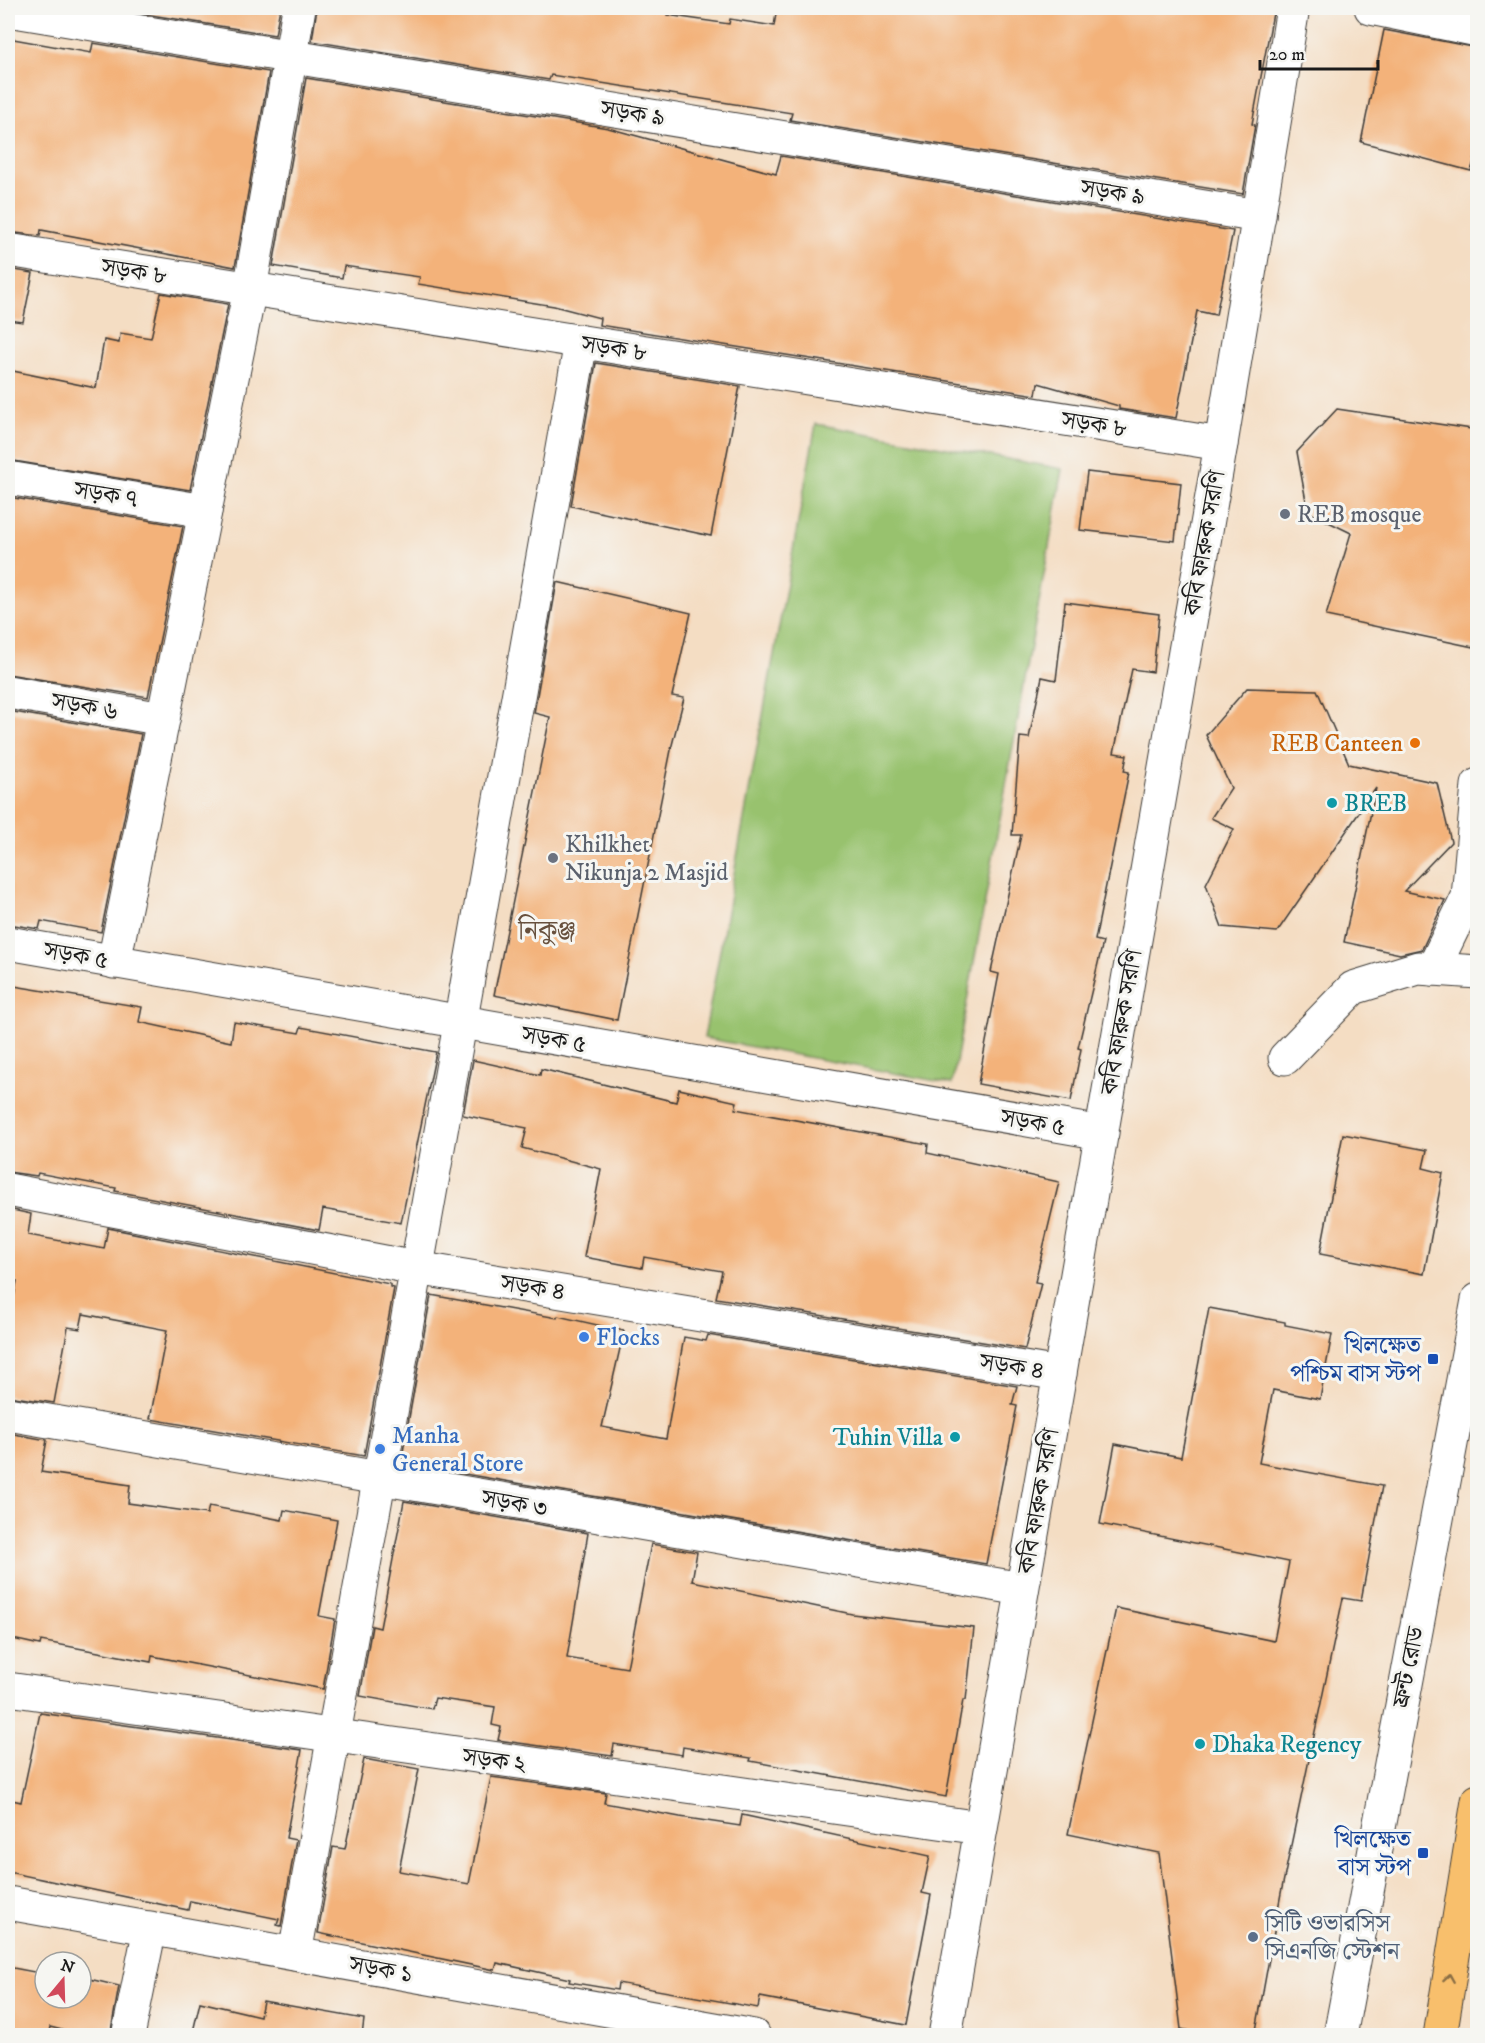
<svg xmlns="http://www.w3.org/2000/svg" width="1485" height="2043" viewBox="0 0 1485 2043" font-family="'IM FELL DW Pica','Noto Serif Bengali',serif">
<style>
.green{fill:#98c26e;stroke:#5a6f45;stroke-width:1.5}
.building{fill:#f3b27a}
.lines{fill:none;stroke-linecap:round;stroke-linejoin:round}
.street-casing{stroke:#3c3935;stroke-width:35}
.highway-casing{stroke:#3c3935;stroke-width:35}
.street{stroke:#fff;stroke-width:33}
.highway{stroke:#f8bf6c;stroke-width:33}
.oneway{stroke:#8a6e44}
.worship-dot{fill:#6b7280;stroke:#f6f6f2;stroke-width:2}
.food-dot{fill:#e8710a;stroke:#f6f6f2;stroke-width:2}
.culture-dot{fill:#0f9aa8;stroke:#f6f6f2;stroke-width:2}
.shop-dot{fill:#3f7fe0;stroke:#f6f6f2;stroke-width:2}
.transit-dot{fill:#1a4fb4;stroke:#f6f6f2;stroke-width:2}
.service-dot{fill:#5c6f8a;stroke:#f6f6f2;stroke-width:2}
.labels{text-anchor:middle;stroke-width:6;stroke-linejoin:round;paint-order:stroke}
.street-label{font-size:24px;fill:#1c1c1c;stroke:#f6f6f2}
.worship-label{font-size:24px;fill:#5b616d;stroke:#f6f6f2;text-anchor:start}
.food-label{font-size:24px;fill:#c56008;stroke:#f6f6f2;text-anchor:end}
.culture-label{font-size:24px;fill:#0d838f;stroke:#f6f6f2;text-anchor:start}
.shop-label{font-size:24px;fill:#366cbe;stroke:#f6f6f2;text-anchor:start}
.transit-label{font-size:24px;fill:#164399;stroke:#f6f6f2;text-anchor:end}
.service-label{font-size:24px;fill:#4e5e75;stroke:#f6f6f2;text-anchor:start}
.quarter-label{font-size:27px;fill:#67503d;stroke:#f6f6f2}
</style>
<rect width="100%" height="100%" fill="#f6f6f2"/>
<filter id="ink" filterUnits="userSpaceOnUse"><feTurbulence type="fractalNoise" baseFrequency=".0167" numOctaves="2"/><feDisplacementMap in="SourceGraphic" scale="12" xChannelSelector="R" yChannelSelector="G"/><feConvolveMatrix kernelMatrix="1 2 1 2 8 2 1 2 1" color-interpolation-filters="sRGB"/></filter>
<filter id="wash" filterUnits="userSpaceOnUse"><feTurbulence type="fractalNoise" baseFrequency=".008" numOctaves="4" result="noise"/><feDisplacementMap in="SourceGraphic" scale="24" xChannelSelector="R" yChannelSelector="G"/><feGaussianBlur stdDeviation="1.35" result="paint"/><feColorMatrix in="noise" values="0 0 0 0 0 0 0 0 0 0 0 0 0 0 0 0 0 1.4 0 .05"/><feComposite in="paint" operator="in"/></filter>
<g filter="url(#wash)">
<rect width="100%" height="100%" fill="#f4ddc3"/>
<polygon class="green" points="816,424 1063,469 952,1084 704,1038"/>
<g id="blocks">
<g class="building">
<polygon points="108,8 280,8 275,35"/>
<polygon points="317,8 640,8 667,12 667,15 729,24 730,19 774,26 777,8 1274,8 1252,124 1255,125 1243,194 790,120 792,113 551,75 549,80 312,41"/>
<polygon points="1384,30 1478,48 1478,148 1471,171 1361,142"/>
<polygon points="8,38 91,53 93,43 269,72 235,267 41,230 40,236 8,232"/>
<polygon points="306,78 608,128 776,174 781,156 1233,231 1216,315 1197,311 1176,418 1119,409 1119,406 1038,383 1036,395 599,325 600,318 554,306 418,284 420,277 344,266 342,278 273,266"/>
<polygon points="8,269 33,273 23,322 8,320"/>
<polygon points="161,293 228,304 190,490 8,460 8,370 96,388 104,340 119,343 120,333 151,338"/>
<polygon points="596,363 740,386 711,536 571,506"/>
<polygon points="1337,409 1478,430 1478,648 1326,616 1351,533 1308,512 1297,452"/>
<polygon points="1087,472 1181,483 1175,541 1080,530"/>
<polygon points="8,497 183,526 148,697 8,674"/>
<polygon points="557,582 691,613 672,696 684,698 672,745 617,1020 494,995 550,717 534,713"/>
<polygon points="1065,602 1159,614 1153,672 1132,669 1114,753 1127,755 1124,771 1129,772 1095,940 1103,942 1078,1048 1081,1049 1071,1101 978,1084 999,974 991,972 1021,835 1012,835 1020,737 1029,738 1042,677 1056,680"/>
<polygon points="1247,688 1317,690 1349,764 1437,783 1451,842 1404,891 1445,900 1422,949 1400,954 1344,942 1376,788 1277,932 1222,927 1206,884 1234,829 1211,818 1231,788 1206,735"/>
<polygon points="8,711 141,734 101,932 41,921 39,929 8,924"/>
<polygon points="8,985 142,1007 139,1022 231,1042 234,1022 299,1033 301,1027 436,1052 401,1223 323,1209 319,1230 115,1191 116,1188 38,1173 37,1176 8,1172"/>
<polygon points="473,1060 540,1075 541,1069 676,1102 679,1089 737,1102 735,1109 928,1144 927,1153 1059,1182 1035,1282 1041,1283 1025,1349 716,1298 722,1271 644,1257 642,1268 584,1257 601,1169 522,1148 527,1128 463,1115"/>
<polygon points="1343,1134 1427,1150 1423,1168 1443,1173 1424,1274 1320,1254"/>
<polygon points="8,1209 31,1214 28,1235 104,1249 108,1228 390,1284 390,1287 394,1288 364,1456 150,1419 167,1330 83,1314 80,1329 68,1327 54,1403 8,1396 8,1330 17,1281 8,1280"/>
<polygon points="431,1295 557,1318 558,1316 624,1331 602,1427 666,1439 684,1337 706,1341 708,1335 1017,1386 1012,1405 1017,1406 986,1564 401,1463"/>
<polygon points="1209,1308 1285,1322 1285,1325 1332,1334 1320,1399 1273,1390 1259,1463 1382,1486 1361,1601 1343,1598 1281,1893 1255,2036 1216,2036 1181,2029 1159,1853 1068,1834 1116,1608 1274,1641 1289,1562 1100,1524 1115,1444 1181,1457"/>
<polygon points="8,1433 47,1440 41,1472 130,1485 128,1503 207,1514 209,1506 282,1520 284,1510 337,1520 319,1616 335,1619 323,1689 152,1656 151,1662 41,1641 40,1645 8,1638"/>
<polygon points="404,1501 588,1533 567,1658 627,1668 651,1544 697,1552 692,1581 852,1614 974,1628 966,1700 963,1700 946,1797 750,1761 751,1758 683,1747 682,1755 614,1744 612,1756 498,1740 501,1727 492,1725 495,1707 435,1698 432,1709 360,1696 372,1626 380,1628"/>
<polygon points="40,1713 302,1750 286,1838 296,1840 281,1926 277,1925 279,1919 190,1901 188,1910 8,1872 8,1799 21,1802"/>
<polygon points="364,1759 419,1769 399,1871 469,1884 491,1777 606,1793 604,1803 680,1817 740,1826 742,1815 930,1856 922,1893 931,1895 906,2025 760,1997 758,2008 618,1983 617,1990 569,1982 570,1979 497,1963 495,1970 318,1933 333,1847 345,1849"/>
<polygon points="8,1967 45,1974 45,1998 81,1998 81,1977 119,1986 110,2036 85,2036 50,2027 48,2036 8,2036"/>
<polygon points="263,2001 364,2019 362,2036 192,2036 200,2002 260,2016"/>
</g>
</g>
</g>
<g filter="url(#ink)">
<use href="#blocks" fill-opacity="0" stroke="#3c3935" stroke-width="1.5"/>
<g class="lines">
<g class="street-casing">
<g id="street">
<polyline points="1371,8 1478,30"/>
<polyline points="8,10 1259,216"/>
<polyline points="8,250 1221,444"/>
<polyline points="8,478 205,511"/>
<polyline points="8,692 163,719"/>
<polyline points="8,943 1102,1133"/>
<polyline points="114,962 250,289 299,8"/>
<polyline points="1433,969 1468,897 1478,785"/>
<polyline points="1285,1058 1353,988 1418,968 1478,972"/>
<polyline points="8,1190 416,1268 1060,1374"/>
<polyline points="8,1414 1022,1589"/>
<polyline points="8,1689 981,1828"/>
<polyline points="8,1903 754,2036"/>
<polyline points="295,1954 581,342"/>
<polyline points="128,2036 150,1928"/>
<polyline points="945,2036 1221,444 1293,8"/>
<polyline points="1340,2036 1478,1300"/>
</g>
</g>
<g class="highway-casing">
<polyline id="highway" points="1440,2036 1478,1801"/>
</g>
<use href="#street" class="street"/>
<use href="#highway" class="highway"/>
</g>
<defs><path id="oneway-chevron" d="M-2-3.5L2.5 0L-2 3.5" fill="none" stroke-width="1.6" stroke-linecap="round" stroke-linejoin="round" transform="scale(1.5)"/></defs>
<use class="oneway" href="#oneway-chevron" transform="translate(1449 1978) rotate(-81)"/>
</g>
<g class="worship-dot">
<circle cx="1285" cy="514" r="6"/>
<circle cx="553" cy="858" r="6"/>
</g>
<circle class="food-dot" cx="1415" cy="743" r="6"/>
<g class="culture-dot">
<circle cx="1332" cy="803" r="6"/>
<circle cx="955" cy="1437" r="6"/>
<circle cx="1200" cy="1744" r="6"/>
</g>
<g class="shop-dot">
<circle cx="584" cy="1337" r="6"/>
<circle cx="380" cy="1449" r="6"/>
</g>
<g class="transit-dot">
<rect x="1427" y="1353" width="12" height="12" rx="3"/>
<rect x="1417" y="1847" width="12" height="12" rx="3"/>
</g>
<circle class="service-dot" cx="1253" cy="1937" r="6"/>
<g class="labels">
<g class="street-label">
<text transform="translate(633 113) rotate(9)" y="8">সড়ক ৯</text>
<text transform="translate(1113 192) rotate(9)" y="8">সড়ক ৯</text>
<text transform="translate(134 271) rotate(9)" y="8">সড়ক ৮</text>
<text transform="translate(614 348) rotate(9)" y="8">সড়ক ৮</text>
<text transform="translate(1094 424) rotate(9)" y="8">সড়ক ৮</text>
<text transform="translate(106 494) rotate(9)" y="8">সড়ক ৭</text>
<text transform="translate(1204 543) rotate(-80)" y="8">কবি ফারুক সরণি</text>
<text transform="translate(85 706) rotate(10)" y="8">সড়ক ৬</text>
<text transform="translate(76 955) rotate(10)" y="8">সড়ক ৫</text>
<text transform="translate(1121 1022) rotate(-80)" y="8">কবি ফারুক সরণি</text>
<text transform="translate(554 1039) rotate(10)" y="8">সড়ক ৫</text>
<text transform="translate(1033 1122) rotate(10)" y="8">সড়ক ৫</text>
<text transform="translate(533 1287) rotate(9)" y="8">সড়ক ৪</text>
<text transform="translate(1012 1366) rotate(9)" y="8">সড়ক ৪</text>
<text transform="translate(1038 1501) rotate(-80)" y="8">কবি ফারুক সরণি</text>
<text transform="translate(515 1503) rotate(10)" y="8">সড়ক ৩</text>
<text transform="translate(1408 1667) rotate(-79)" y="8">ফ্রন্ট রোড</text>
<text transform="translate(494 1760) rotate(8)" y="8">সড়ক ২</text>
<text transform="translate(381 1969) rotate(10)" y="8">সড়ক ১</text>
</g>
<g class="worship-label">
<text x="1297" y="522">REB mosque</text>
<text x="565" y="852">Khilkhet<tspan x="565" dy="28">Nikunja 2 Masjid</tspan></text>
</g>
<g class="food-label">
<text x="1403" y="751">REB Canteen</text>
</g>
<g class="culture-label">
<text x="1344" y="811">BREB</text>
<text x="943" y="1445" text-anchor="end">Tuhin Villa</text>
<text x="1212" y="1752">Dhaka Regency</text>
</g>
<g class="shop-label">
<text x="596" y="1345">Flocks</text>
<text x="392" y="1443">Manha<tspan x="392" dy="28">General Store</tspan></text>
</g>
<g class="transit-label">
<text x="1421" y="1353">খিলক্ষেত<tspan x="1421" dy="28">পশ্চিম বাস স্টপ</tspan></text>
<text x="1411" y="1847">খিলক্ষেত<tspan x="1411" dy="28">বাস স্টপ</tspan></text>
</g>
<g class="service-label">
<text x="1265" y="1931">সিটি ওভারসিস<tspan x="1265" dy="28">সিএনজি স্টেশন</tspan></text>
</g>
<g class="quarter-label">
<text x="547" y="939">নিকুঞ্জ</text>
</g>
</g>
<rect width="1485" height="2043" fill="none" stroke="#f6f6f2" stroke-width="30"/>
<g transform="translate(63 1980) rotate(19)"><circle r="28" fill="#f6f6f2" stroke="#9f9f9c" stroke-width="1.5"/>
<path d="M0-4.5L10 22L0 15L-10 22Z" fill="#d1495b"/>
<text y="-9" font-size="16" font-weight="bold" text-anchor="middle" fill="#1c1c1c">N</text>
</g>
<path d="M1260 60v9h118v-9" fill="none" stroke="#1c1c1c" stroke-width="3"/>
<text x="1269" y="60" font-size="18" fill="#1c1c1c" stroke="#f6f6f2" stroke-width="4.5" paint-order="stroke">20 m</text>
</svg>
